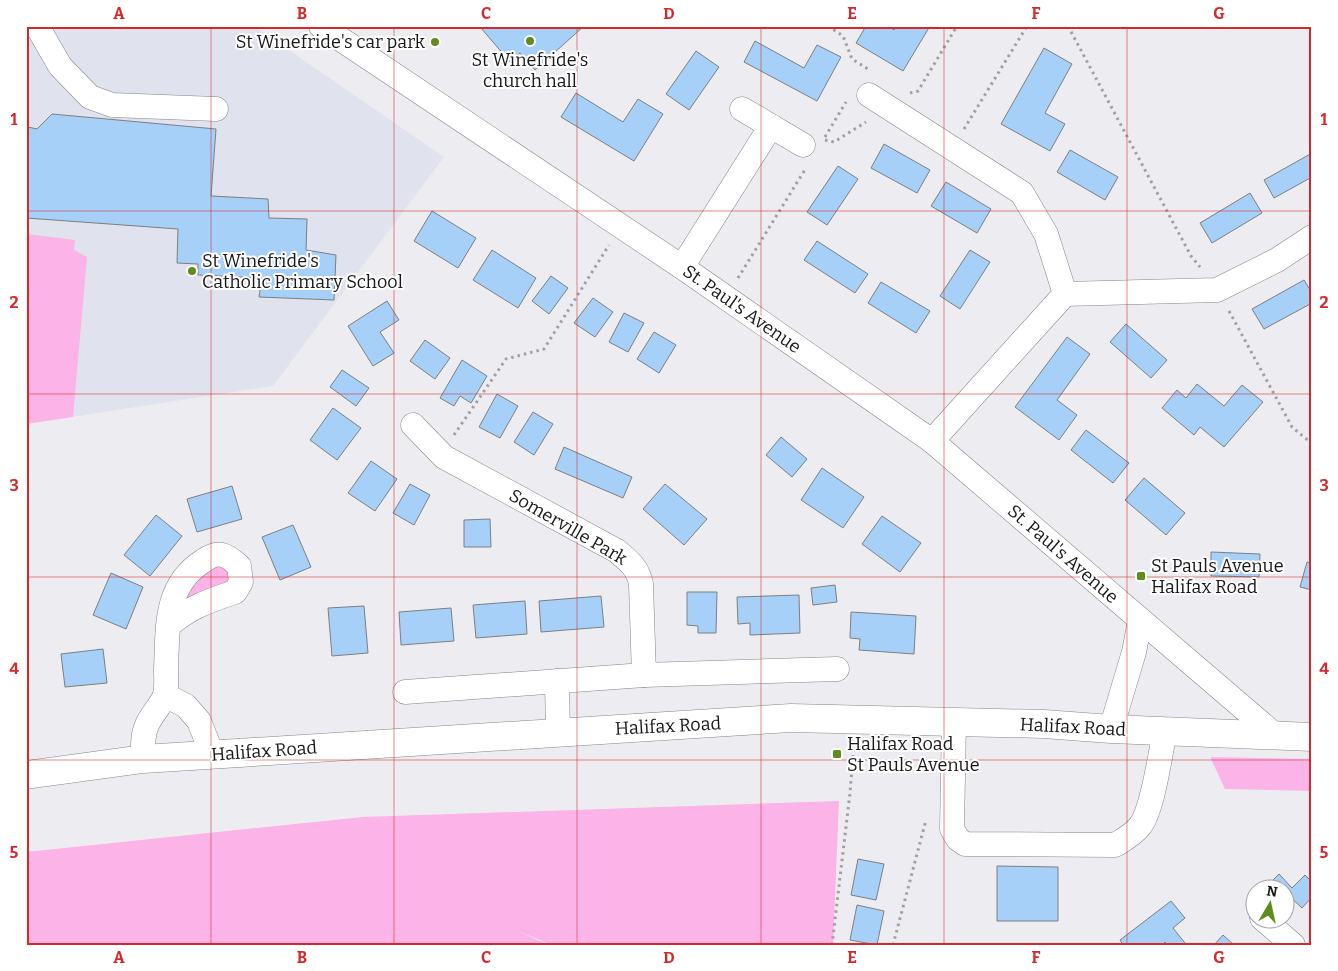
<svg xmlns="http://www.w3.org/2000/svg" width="1338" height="971" viewBox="0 0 1338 971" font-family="Bitter,serif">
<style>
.built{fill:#e0e2ed}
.green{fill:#fcb3e7}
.building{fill:#a7d0f9;stroke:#7c7f81}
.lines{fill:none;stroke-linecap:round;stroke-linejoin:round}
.minor-casing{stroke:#848588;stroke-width:25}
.highway-casing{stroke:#848588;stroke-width:29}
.path{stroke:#a0a0a3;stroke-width:3;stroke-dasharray:2.5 4;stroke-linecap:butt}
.minor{stroke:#fff;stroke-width:24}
.highway{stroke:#fff;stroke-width:28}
.grid{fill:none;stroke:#d62828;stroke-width:1;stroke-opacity:0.55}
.poi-dot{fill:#5f8c1d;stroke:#fff;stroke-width:2}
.labels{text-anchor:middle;stroke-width:4;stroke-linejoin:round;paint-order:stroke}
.poi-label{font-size:18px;fill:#171718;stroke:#fff;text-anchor:start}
.street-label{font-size:18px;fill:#171718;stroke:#fff}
.neatline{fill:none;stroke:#d62828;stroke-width:2}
.grid-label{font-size:16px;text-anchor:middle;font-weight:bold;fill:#d62828}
</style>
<rect width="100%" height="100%" fill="#ededf1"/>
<polygon class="built" points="26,26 254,26 444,157 273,386 26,424"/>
<g class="green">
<polygon points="26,234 75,240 74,250 87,257 73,417 26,424"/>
<polygon points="212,562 234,573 226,589 181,610 181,599"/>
<polygon points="1211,757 1312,759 1312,791 1225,789 1211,759"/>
<polygon points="839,801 833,945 552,945 513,929 549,945 26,945 26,852 363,817"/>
</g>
<g class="building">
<polygon points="483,26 584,26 535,70 520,53 510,62 481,28"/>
<polygon points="866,26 888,26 894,30 896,26 930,26 903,71 856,43"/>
<polygon points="755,41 804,68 817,45 841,57 817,101 744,62"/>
<polygon points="1044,48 1072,64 1045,113 1065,124 1050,151 1001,124"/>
<polygon points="696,51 719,67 689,110 666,94"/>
<polygon points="576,93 623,122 638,99 663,114 634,161 561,117"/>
<polygon points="52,114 216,129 211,196 268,199 269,218 307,219 306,250 336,255 334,300 259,297 262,278 198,275 198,264 177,263 178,229 26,218 28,127 37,129"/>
<polygon points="884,144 930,170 917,193 871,168"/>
<polygon points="1070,150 1118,177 1105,200 1057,172"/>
<polygon points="1312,153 1312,177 1274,198 1264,180"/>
<polygon points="838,166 858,179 827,225 807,212"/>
<polygon points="946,182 991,209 977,233 931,206"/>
<polygon points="1250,193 1262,213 1212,243 1200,223"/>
<polygon points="432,211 476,238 458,268 414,241"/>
<polygon points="817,241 868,274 855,293 804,260"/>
<polygon points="492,250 536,278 518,308 473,280"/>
<polygon points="970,250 990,262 960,309 940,296"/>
<polygon points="551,276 568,288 549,314 532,301"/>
<polygon points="1304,280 1312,293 1312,303 1264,329 1252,309"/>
<polygon points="881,282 930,311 916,333 868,303"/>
<polygon points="593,298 613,312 595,337 574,323"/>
<polygon points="387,301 399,320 380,332 394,353 373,366 348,326"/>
<polygon points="624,313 644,323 628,352 609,342"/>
<polygon points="1126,324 1167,360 1151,378 1110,342"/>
<polygon points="654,332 676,345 659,373 637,359"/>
<polygon points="1067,337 1090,354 1057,400 1077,415 1059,440 1015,407"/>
<polygon points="425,340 450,358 435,379 410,361"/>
<polygon points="462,360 487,376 471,403 460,396 454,406 440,398"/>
<polygon points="342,370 369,388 356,406 330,387"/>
<polygon points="1197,384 1224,406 1242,385 1263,402 1224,447 1200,427 1194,435 1162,408 1177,390 1186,398"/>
<polygon points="497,394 518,406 500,438 479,427"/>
<polygon points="333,408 361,428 337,460 310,440"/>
<polygon points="533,412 553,424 534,455 514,442"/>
<polygon points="1086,430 1129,463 1113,483 1071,450"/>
<polygon points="781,437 807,459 792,477 766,455"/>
<polygon points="564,447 632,477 623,498 555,469"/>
<polygon points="371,461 397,479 375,511 348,493"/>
<polygon points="822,468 864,497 843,528 801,500"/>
<polygon points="1144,478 1185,513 1166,535 1125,500"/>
<polygon points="410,484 430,495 414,525 393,513"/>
<polygon points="665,484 707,519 684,545 643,509"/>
<polygon points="232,486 242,519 197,532 187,499"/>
<polygon points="156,515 182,536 150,576 124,555"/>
<polygon points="882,516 921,543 900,572 862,544"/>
<polygon points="490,519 491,547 464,547 464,520"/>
<polygon points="293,525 311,567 280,580 262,537"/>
<polygon points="1211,552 1260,554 1259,577 1211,576"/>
<polygon points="1307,562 1312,563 1312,590 1300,587"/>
<polygon points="111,573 143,587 126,629 93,615"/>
<polygon points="835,585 837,602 813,605 811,588"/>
<polygon points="687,592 717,592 716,633 698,633 698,626 687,625"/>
<polygon points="799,595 800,633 750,635 750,623 738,624 737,597"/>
<polygon points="601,596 604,627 541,632 539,601"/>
<polygon points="525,601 527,634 476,638 473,605"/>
<polygon points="364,606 368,653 332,656 328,608"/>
<polygon points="451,608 454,641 401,645 399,612"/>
<polygon points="851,612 916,616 914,654 859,650 860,639 850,638"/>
<polygon points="103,649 107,683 65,687 61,654"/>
<polygon points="858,859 884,864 876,900 851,895"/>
<polygon points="997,866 1058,867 1058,921 997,921"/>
<polygon points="1279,874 1292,888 1305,875 1312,882 1312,897 1302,908 1288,895 1286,897 1286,888 1271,888 1268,885"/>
<polygon points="1171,901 1185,918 1173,928 1185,943 1183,945 1167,945 1165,942 1162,945 1123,945 1120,940"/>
<polygon points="857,905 884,911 877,945 850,940"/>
<polygon points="1223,935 1234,945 1214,945"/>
</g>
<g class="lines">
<g class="minor-casing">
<g id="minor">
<polyline points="37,26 60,66 90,97 112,105 216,109"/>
<polyline points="321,26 682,267 932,441 1276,736"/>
<polyline points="869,95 1022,193 1046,234 1065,294 932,441"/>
<polyline points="742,109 803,145"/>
<polyline points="682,267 771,126"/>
<polyline points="1065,294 1217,290 1277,260 1312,237"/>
<path d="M413,425L444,457L617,551C629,561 638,568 641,584L644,675"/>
<polyline points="557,681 558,733"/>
<polyline points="405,692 644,675 837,669"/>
<polyline points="165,695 186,706 199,721 212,754"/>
<path d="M954,722L952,829L958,839L965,844L1115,845C1123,840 1133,835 1140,826C1153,810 1160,754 1165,731"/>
<polyline points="1111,729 1134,652 1140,621"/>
<path d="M143,759C143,748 142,736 147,725C151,715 161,706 165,695C167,688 166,677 166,669C168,628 164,586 203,561C219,550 226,554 239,566L241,582L235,592C208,601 190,607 168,626"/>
<polyline points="1262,918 1293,945"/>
</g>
</g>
<g class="highway-casing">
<polyline id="highway" points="26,775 143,759 791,718 1044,724 1111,729 1312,737"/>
</g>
<g class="path">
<polyline points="828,26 843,36 852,59 868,69 866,72"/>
<polyline points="1068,26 1191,256 1200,267"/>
<polyline points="910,93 918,91 957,26"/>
<polyline points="964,129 1027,26"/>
<polyline points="825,137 846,102"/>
<polyline points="825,140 834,142 866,122"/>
<polyline points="738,278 806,168"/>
<polyline points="1229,311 1292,427 1310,442 1312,446"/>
<polyline points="454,435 506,359 544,349 609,245"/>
<polyline points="832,945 850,793 854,744"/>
<polyline points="893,945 926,820"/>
</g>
<use href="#minor" class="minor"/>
<use href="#highway" class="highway"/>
</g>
<path class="grid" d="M211,26V945M394,26V945M577,26V945M761,26V945M944,26V945M1127,26V945M26,211H1312M26,394H1312M26,577H1312M26,760H1312"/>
<g class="poi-dot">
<circle cx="530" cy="41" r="5"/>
<circle cx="435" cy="42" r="5"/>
<circle cx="192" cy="271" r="5"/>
<rect x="1136" y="571" width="10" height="10" rx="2.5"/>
<rect x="832" y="749" width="10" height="10" rx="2.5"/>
</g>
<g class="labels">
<g class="poi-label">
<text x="425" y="48" text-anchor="end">St Winefride's car park</text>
<text x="530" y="66" text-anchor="middle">St Winefride's<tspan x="530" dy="21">church hall</tspan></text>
<text x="202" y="267">St Winefride's<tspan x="202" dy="21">Catholic Primary School</tspan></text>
<text x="1151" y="572">St Pauls Avenue<tspan x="1151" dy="21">Halifax Road</tspan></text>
<text x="847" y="750">Halifax Road<tspan x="847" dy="21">St Pauls Avenue</tspan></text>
</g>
<g class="street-label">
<text transform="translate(742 309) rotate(35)" y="6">St. Paul's Avenue</text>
<text transform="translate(568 527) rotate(30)" y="6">Somerville Park</text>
<text transform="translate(1063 554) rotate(41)" y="6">St. Paul's Avenue</text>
<text transform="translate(668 726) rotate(-3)" y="6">Halifax Road</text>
<text transform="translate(1073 727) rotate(3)" y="6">Halifax Road</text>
<text transform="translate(264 751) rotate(-4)" y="6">Halifax Road</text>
</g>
</g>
<rect width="1338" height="971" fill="none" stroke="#ffffff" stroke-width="55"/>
<g transform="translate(1270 904) rotate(9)"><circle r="24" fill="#ffffff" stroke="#a2a2a3"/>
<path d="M0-4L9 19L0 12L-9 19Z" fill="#5f8c1d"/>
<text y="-8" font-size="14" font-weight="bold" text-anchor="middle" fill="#171718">N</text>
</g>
<rect x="28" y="28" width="1282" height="916" class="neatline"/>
<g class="grid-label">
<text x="119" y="19">A</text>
<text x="302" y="19">B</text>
<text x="486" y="19">C</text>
<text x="669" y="19">D</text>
<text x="852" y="19">E</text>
<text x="1036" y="19">F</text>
<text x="1219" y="19">G</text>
<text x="14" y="125">1</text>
<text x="1324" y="125">1</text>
<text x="14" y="308">2</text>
<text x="1324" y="308">2</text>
<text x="14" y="491">3</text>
<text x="1324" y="491">3</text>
<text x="14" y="674">4</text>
<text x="1324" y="674">4</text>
<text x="14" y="858">5</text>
<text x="1324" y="858">5</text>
<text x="119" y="963">A</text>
<text x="302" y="963">B</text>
<text x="486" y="963">C</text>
<text x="669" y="963">D</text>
<text x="852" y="963">E</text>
<text x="1036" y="963">F</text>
<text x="1219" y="963">G</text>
</g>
</svg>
